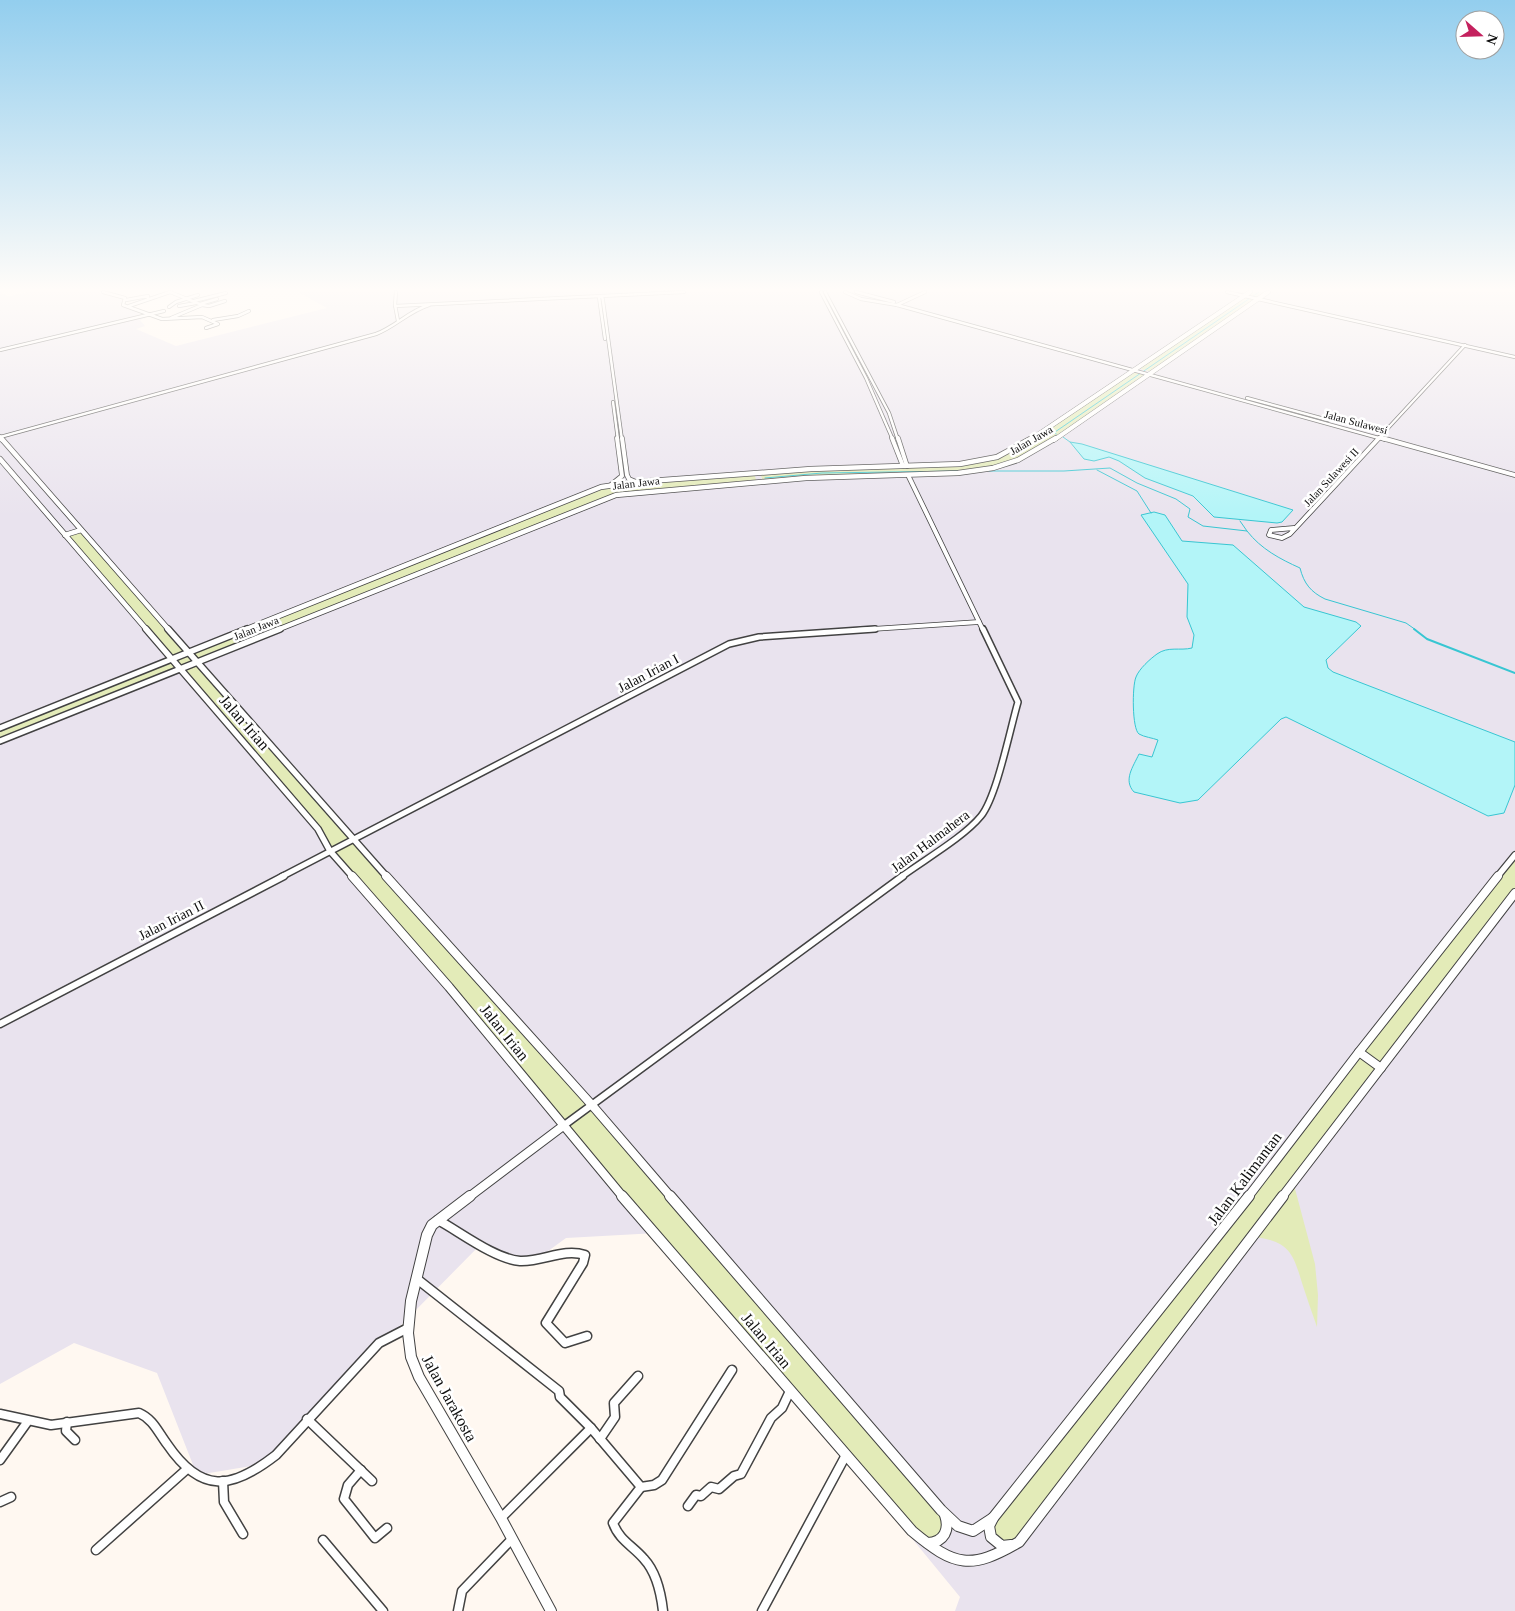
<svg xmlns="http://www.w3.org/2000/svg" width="1515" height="1611" viewBox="0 0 1515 1611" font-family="Georgia,serif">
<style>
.industrial{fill:#e9e3ee}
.green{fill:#e3ebb8}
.water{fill:#b3f5f8;stroke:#38c6d2}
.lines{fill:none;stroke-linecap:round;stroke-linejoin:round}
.stream-far1{stroke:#38c6d2;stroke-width:1}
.stream{stroke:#38c6d2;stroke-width:2}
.minor-far4-casing{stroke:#424242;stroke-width:4}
.minor-far3-casing{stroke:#424242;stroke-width:5.5}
.minor-far2-casing{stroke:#424242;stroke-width:8}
.minor-far1-casing{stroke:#424242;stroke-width:9}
.minor-casing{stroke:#424242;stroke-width:11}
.tertiary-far4-casing{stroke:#424242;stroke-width:5}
.tertiary-far3-casing{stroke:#424242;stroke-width:6}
.tertiary-far2-casing{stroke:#424242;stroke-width:8}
.tertiary-far1-casing{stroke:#424242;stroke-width:10}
.tertiary-casing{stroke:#424242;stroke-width:12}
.minor-far4{stroke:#fff;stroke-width:2.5}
.minor-far3{stroke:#fff;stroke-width:4}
.minor-far2{stroke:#fff;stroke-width:5}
.minor-far1{stroke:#fff;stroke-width:6}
.minor{stroke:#fff;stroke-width:8}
.tertiary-far4{stroke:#fff;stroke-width:4}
.tertiary-far3{stroke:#fff;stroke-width:4.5}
.tertiary-far2{stroke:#fff;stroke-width:5.5}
.tertiary-far1{stroke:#fff;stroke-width:8}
.tertiary{stroke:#fff;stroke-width:10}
.labels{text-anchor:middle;stroke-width:5;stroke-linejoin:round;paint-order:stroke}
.far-street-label{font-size:11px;fill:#0f0f0f;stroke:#fff}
.street-label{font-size:14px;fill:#0f0f0f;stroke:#fff}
.near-street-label{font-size:16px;fill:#0f0f0f;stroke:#fff}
</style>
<rect width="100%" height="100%" fill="#fff8f1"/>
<polygon class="industrial" points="0,292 9,296 28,292 98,292 124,301 119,305 134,310 145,318 140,320 145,326 136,329 176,346 327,308 298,292 1515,292 1515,1611 955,1611 960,1597 790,1390 657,1233 566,1238 529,1265 482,1243 264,1464 197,1475 157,1373 74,1343 0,1384"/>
<g class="green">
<polygon points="1250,292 1268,292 1152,372 1137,368"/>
<polygon points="1134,370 1149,374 1030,455 982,470 763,481 760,473 946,465 1007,454"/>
<polygon points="754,474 757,482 625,493 197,662 491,994 943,1511 946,1532 926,1543 330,851 318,829 180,669 0,741 0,728 172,659 65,535 81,530 189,652 601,487 618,484"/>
<path d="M1515,855V893L1294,1185L1315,1264L1318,1295L1317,1327C1312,1313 1307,1298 1302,1283C1293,1252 1288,1241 1254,1237L1019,1542L999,1545L990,1522Z"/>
</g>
<g class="water">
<polygon points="1070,442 1082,444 1293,510 1282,522 1277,523 1214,517 1193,496 1145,478 1119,461 1109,457 1094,461 1084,459"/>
<path d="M1154,512L1165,515L1182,541L1233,545L1304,607L1356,622L1361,626L1326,660L1328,668L1333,672L1515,742V785L1504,813L1488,816L1286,717L1281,719L1198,800L1180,803L1134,792C1123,780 1133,767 1139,754L1152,757L1158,740C1153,738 1144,737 1139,734C1132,729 1132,686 1136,677C1139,669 1150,659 1157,654C1168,646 1180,651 1192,648L1194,635L1187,617L1188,584L1141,515Z"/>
</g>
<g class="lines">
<g class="stream-far1">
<polyline points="1056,434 1055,432 1259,292"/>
<polyline points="1063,437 1070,442"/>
<polyline points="1097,470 1137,491 1151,513"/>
<path d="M989,471H1064L1110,468L1137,483L1176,499L1190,509L1188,517L1203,526L1247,531C1261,549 1280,559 1300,568C1304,584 1311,592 1325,599L1406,623L1416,630"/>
<polyline points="765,478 822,473 958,471"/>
<polyline points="1240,521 1247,531"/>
</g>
<polyline class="stream" points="1414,629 1427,639 1515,673"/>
<g class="minor-far4-casing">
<g id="minor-far4">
<polyline points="103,292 125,298 123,305 162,319 202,317 218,324 206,328"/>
<polyline points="396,292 395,305 398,321"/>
<polyline points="821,292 866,378 893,440"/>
<polyline points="825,292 889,413 898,440"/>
<polyline points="845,292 861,299 897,305 1386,440"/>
<polyline points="856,292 894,302"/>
<polyline points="1227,292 1515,357"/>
<polyline points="599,297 605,339"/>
<polyline points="600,297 602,296 603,301 622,440"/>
<polyline points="126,300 148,296 148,299"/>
<polyline points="194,301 226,293"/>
<polyline points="200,304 217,299"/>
<polyline points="202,305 209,306 225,301"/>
<polyline points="897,305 925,292"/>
<polyline points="129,306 170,292 202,305 171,318"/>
<polyline points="179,306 196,303"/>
<polyline points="395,306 684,292"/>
<polyline points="169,307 176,302 198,295"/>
<polyline points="213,320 238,316 249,311"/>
<polyline points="0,350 164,311"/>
<polyline points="1247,398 1328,420"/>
<polyline points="613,402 618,440"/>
<path d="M0,437L376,334C395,327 409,311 429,305"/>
<polyline points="1377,440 1465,345"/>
</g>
</g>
<g class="minor-far3-casing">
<g id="minor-far3">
<polyline points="622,438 627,475 629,479 636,482"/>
<polyline points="892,438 903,466"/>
<polyline points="898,438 907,466"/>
<polyline points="1382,438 1515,475"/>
<polyline points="908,475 983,630"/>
<polyline points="611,485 622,476 617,438"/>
<polyline points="1294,528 1271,530 1269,535 1282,538 1290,534 1379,438"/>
<polyline points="857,630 979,622"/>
</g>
</g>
<g class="minor-far2-casing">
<g id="minor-far2">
<polyline points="0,728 172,659"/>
<polyline points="0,741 180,669"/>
<polyline points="281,877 729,644 759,637 875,629"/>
<path d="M901,877C924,860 964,837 981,816C997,796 1010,729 1018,702L983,629"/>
</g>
</g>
<g class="minor-far1-casing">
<g id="minor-far1">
<polyline points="0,1024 284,876"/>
<polyline points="563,1126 903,876"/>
</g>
</g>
<g class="minor-casing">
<g id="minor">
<path d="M438,1220C460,1232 495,1259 520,1261C543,1262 563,1248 585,1255L583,1263L546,1323L565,1343L587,1336"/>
<path d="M417,1279L559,1391L560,1397L591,1428L641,1487L613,1523C619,1540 633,1546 644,1559C657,1573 661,1593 663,1611"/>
<path d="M0,1414L51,1425L139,1413C153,1419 158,1432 167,1444C201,1494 231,1490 276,1455L379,1343L408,1328"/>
<polyline points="307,1419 372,1481"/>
<polyline points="67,1422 66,1431 75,1440"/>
<polyline points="600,1439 615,1417 614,1403 638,1376"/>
<polyline points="0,1460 28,1421"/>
<polyline points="361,1470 348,1485 344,1499 375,1538 387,1528"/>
<polyline points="223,1481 224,1502 243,1534"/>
<polyline points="641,1487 654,1485 662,1480 732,1370"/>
<polyline points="0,1502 11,1497"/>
<polyline points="688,1506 696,1495 701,1496 711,1487 719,1489 734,1476 741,1474 771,1418 782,1408 790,1391"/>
<polyline points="501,1518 591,1428"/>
<polyline points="323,1540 383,1611"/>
<polyline points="96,1550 187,1469"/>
<polyline points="458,1611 462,1591 512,1539"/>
<polyline points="762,1611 846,1455"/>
</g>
</g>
<g class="tertiary-far4-casing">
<g id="tertiary-far4">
<polyline points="0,437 2,440"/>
<polyline points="1030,440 1250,292"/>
<polyline points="1054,440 1268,292"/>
</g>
</g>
<g class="tertiary-far3-casing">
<g id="tertiary-far3">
<polyline points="1,438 169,630"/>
<polyline points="0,459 147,630"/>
<polyline points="65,535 81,530"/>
<polyline points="244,630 601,487 636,482 811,469 960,464 997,457 1032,438"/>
<polyline points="277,630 616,495 806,478 958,473 993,468 1018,460 1056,438"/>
</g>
</g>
<g class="tertiary-far2-casing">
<g id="tertiary-far2">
<polyline points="146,629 318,829 330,851 353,877"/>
<polyline points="168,629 387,877"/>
<polyline points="172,659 247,629"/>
<polyline points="180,669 280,629"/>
<polyline points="1497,877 1515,855"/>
</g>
</g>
<g class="tertiary-far1-casing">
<g id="tertiary-far1">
<polyline points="352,876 449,987 623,1197"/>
<polyline points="386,876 591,1104 671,1197"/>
<polyline points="1359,1052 1381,1068"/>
<polyline points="469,1197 563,1126"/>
<polyline points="1248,1197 1359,1052 1498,876"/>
<polyline points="1282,1197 1515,893"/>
</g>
</g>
<g class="tertiary-casing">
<g id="tertiary">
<polyline points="470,1196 432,1225 427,1235 411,1301 408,1333 411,1357 419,1377 501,1518 551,1611"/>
<path d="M622,1196L912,1531C955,1567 971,1570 1019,1542L1283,1196"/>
<polyline points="670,1196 941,1510 958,1526 973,1531 993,1518"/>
<path d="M928,1543C944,1542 950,1530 945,1515"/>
<polyline points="1011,1545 1002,1546 991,1537 989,1526 993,1518 1249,1196"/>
</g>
</g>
<use href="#minor-far4" class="minor-far4"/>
<use href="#minor-far3" class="minor-far3"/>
<use href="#minor-far2" class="minor-far2"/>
<use href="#minor-far1" class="minor-far1"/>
<use href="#minor" class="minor"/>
<use href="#tertiary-far4" class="tertiary-far4"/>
<use href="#tertiary-far3" class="tertiary-far3"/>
<use href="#tertiary-far2" class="tertiary-far2"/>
<use href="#tertiary-far1" class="tertiary-far1"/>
<use href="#tertiary" class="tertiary"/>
</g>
<linearGradient id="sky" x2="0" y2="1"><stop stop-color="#93ceee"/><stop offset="0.56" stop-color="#fffcf9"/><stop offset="1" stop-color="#fffcf9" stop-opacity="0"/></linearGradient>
<rect width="1515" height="517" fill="url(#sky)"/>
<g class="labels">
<g class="far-street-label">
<text transform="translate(1356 422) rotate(15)" y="4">Jalan Sulawesi</text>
<text transform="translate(1031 440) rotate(-30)" y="4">Jalan Jawa</text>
<text transform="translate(1331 477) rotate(-47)" y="4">Jalan Sulawesi II</text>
<text transform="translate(636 483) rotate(-7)" y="4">Jalan Jawa</text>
<text transform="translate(256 628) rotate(-22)" y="4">Jalan Jawa</text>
</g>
<g class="street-label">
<text transform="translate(648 673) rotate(-28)" y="5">Jalan Irian I</text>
<text transform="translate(930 841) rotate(-37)" y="5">Jalan Halmahera</text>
<text transform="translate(171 920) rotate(-27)" y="5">Jalan Irian II</text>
</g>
<g class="near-street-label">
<text transform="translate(245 722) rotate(49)" y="6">Jalan Irian</text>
<text transform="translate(505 1032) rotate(51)" y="6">Jalan Irian</text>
<text transform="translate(1244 1178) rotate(-53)" y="6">Jalan Kalimantan</text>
<text transform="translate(767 1340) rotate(50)" y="6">Jalan Irian</text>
<text transform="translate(450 1398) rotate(61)" y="6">Jalan Jarakosta</text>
</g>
</g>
<g transform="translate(1480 35) rotate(110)"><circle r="24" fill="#ffffff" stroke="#9f9f9f"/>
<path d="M0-4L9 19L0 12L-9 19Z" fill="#c4215e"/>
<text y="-8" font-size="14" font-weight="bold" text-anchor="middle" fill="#0f0f0f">N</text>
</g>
</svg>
